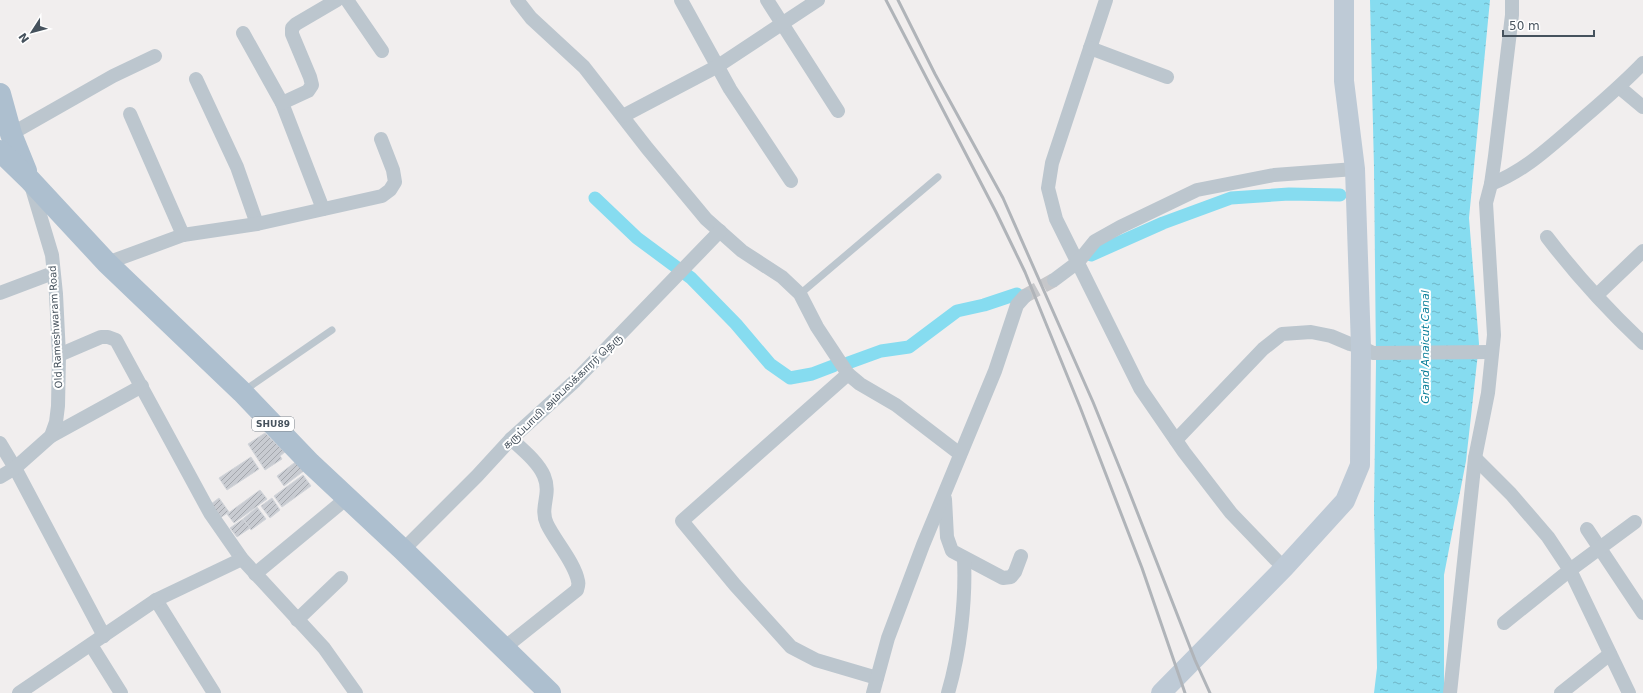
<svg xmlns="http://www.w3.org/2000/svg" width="1643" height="693" viewBox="0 0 1643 693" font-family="'DejaVu Sans','Noto Sans Tamil',sans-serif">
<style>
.water{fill:url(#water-ripples)}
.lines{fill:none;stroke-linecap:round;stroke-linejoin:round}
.canal{stroke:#86dcf0;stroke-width:13}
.building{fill:url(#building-hatch);stroke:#d2d5da}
.street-tunnel{stroke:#c6c7ca;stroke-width:14;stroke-dasharray:14 7;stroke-linecap:butt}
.lane{stroke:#bcc6ce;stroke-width:7}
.street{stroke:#bcc6ce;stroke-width:14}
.secondary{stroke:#becad6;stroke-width:20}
.primary{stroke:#adbfcf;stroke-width:22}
.rail{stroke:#b0b4b9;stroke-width:3}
.labels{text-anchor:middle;stroke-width:4;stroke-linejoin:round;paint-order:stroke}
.shield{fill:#fff;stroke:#7e868e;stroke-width:1}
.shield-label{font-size:9px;font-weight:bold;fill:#46525d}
.street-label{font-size:10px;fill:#46525d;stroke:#fff}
.water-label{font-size:11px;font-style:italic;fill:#087d97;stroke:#fff}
</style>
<defs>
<pattern id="water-ripples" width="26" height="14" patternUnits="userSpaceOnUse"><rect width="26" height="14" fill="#86dcf0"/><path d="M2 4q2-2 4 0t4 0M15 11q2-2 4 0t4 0" fill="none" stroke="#6fb5c6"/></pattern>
<pattern id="building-hatch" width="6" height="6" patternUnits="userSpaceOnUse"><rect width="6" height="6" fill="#c8cbd1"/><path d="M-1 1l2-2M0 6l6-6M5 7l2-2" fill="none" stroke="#a4a7ad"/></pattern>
</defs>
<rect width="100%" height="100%" fill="#f1eeee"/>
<polygon class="water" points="1370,0 1490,0 1469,218 1479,344 1466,461 1444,575 1444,693 1374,693 1377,668 1374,509 1376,362 1374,168"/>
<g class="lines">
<g class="canal">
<polyline points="595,198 637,238 691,278 736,324 770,364 790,378 812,374 833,366"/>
<polyline points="1091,255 1163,223 1231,198 1289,194 1340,195"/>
<polyline points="848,363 881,351 909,347 957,311 984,305 1017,294"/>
</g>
</g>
<g class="building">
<polygon points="265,433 285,452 280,456 282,459 265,470 248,444"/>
<polygon points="251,457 259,469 227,490 219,478"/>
<polygon points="298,460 305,470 284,486 277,476"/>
<polygon points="303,475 311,486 282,507 274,496"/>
<polygon points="260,490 267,499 234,523 227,514"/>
<polygon points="219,498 229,512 220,518 211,504"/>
<polygon points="272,498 280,510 270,518 261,506"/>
<polygon points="257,507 266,519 251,530 243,519"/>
<polygon points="243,519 250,528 237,537 230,528"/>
</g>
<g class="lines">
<polyline class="street-tunnel" points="1025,296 1054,280"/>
<g class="lane">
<polyline points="800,294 938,177"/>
<polyline points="245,390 332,330"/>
</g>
<g class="street">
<polyline points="347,0 382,51"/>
<polyline points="517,0 531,18 584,67 647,148 706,219 742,251 782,277 800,294 817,327 848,374 860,384 896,405 960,454"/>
<polyline points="681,0 730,89 791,181"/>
<polyline points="767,0 838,111"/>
<polyline points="1106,0 1052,163 1048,188 1056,219 1140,388 1184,452 1231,513 1284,568"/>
<polyline points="243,33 282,103 323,209"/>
<polyline points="1090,48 1167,77"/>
<polyline points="196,79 237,167 257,224"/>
<polyline points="1619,87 1643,107"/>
<polyline points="282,103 308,91 312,85 310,77 292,34 292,28 296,24 337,0"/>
<polyline points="130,114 183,235"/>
<polyline points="623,116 718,66 818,0"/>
<polyline points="11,134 113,76 155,56"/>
<path d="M1491,184C1524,171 1546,150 1573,127C1597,106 1621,86 1643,63"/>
<path d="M1547,237C1576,275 1608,310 1643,343"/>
<polyline points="107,263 183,235 257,224 382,196 390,190 395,182 393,170 381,139"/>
<polyline points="1054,280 1078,262 1095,241 1120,227 1197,190 1274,175 1355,169"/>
<polyline points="0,293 53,273"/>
<polyline points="1597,295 1643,251"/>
<polyline points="59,355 101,337 108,337 116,340 210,513 242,559 324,648 356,693"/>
<polyline points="848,374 682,521 735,585 791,647 816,660 877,678"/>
<polyline points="51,436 142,386"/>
<polyline points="1176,440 1263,349 1282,334 1311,332 1331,336 1350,344 1361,347 1373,353 1492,352"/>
<polyline points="0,443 15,468 104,636"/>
<polyline points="1475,458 1511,494 1548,537 1570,570 1629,693"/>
<polyline points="0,477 15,468 51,436 56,422 58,406 59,355 56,294 52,255 31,185"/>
<polyline points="945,499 947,537 952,551 1003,578 1011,577 1015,572 1021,556"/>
<polyline points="1587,529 1643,613"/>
<polyline points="403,550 477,476 511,439 575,381 720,231"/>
<polyline points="255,574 347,498"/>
<polyline points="156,600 214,693"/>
<polyline points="297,620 341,578"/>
<polyline points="1504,623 1570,570 1635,522"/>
<polyline points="91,645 121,693"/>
<path d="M504,648L577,590C578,587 579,583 578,581C575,563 555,541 547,524C539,507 552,495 544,476C538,462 523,450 511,439"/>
<polyline points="19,693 156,600 242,559"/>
<polyline points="873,693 888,638 923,545 995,371 1017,305 1025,296"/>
<path d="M948,693C960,652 966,601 964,559"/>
<polyline points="1450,693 1475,458 1488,393 1494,335 1486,203 1491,184 1495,156 1512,15 1512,0"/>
<polyline points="1561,693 1610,654"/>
</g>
<polyline class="secondary" points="1161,693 1284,568 1345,501 1360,465 1361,347 1355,169 1344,81 1344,0"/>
<g class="primary">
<polyline points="0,94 11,134 26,171"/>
<polyline points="0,151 29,179 107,263 242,392 310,463 403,550 550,693"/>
</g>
<g class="rail">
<polyline points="886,0 996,212 1025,272 1080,407 1142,568 1185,693"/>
<polyline points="898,0 935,74 1003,198 1093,402 1127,486 1195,660 1210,693"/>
</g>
</g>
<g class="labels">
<rect class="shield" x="252" y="417" width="42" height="14" rx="3"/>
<g class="shield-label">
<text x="273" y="427">SHU89</text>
</g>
<g class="street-label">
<text transform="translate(55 327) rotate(-93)" y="4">Old Rameshwaram Road</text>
<text transform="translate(562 391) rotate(-44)" y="4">கருப்பாயி அம்பலக்காரர் தெரு</text>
</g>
<g class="water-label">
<text transform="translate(1425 347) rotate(-90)" y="4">Grand Anaicut Canal</text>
</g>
</g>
<g transform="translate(32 32) rotate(234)" stroke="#ffffff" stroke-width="3" paint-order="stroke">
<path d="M0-3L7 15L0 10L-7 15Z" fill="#46525d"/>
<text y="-6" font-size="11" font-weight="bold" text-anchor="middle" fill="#46525d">N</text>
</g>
<path d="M1503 30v6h91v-6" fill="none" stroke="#46525d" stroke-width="2"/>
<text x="1509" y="30" font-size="12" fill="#46525d" stroke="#ffffff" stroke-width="3" paint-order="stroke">50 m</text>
</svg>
